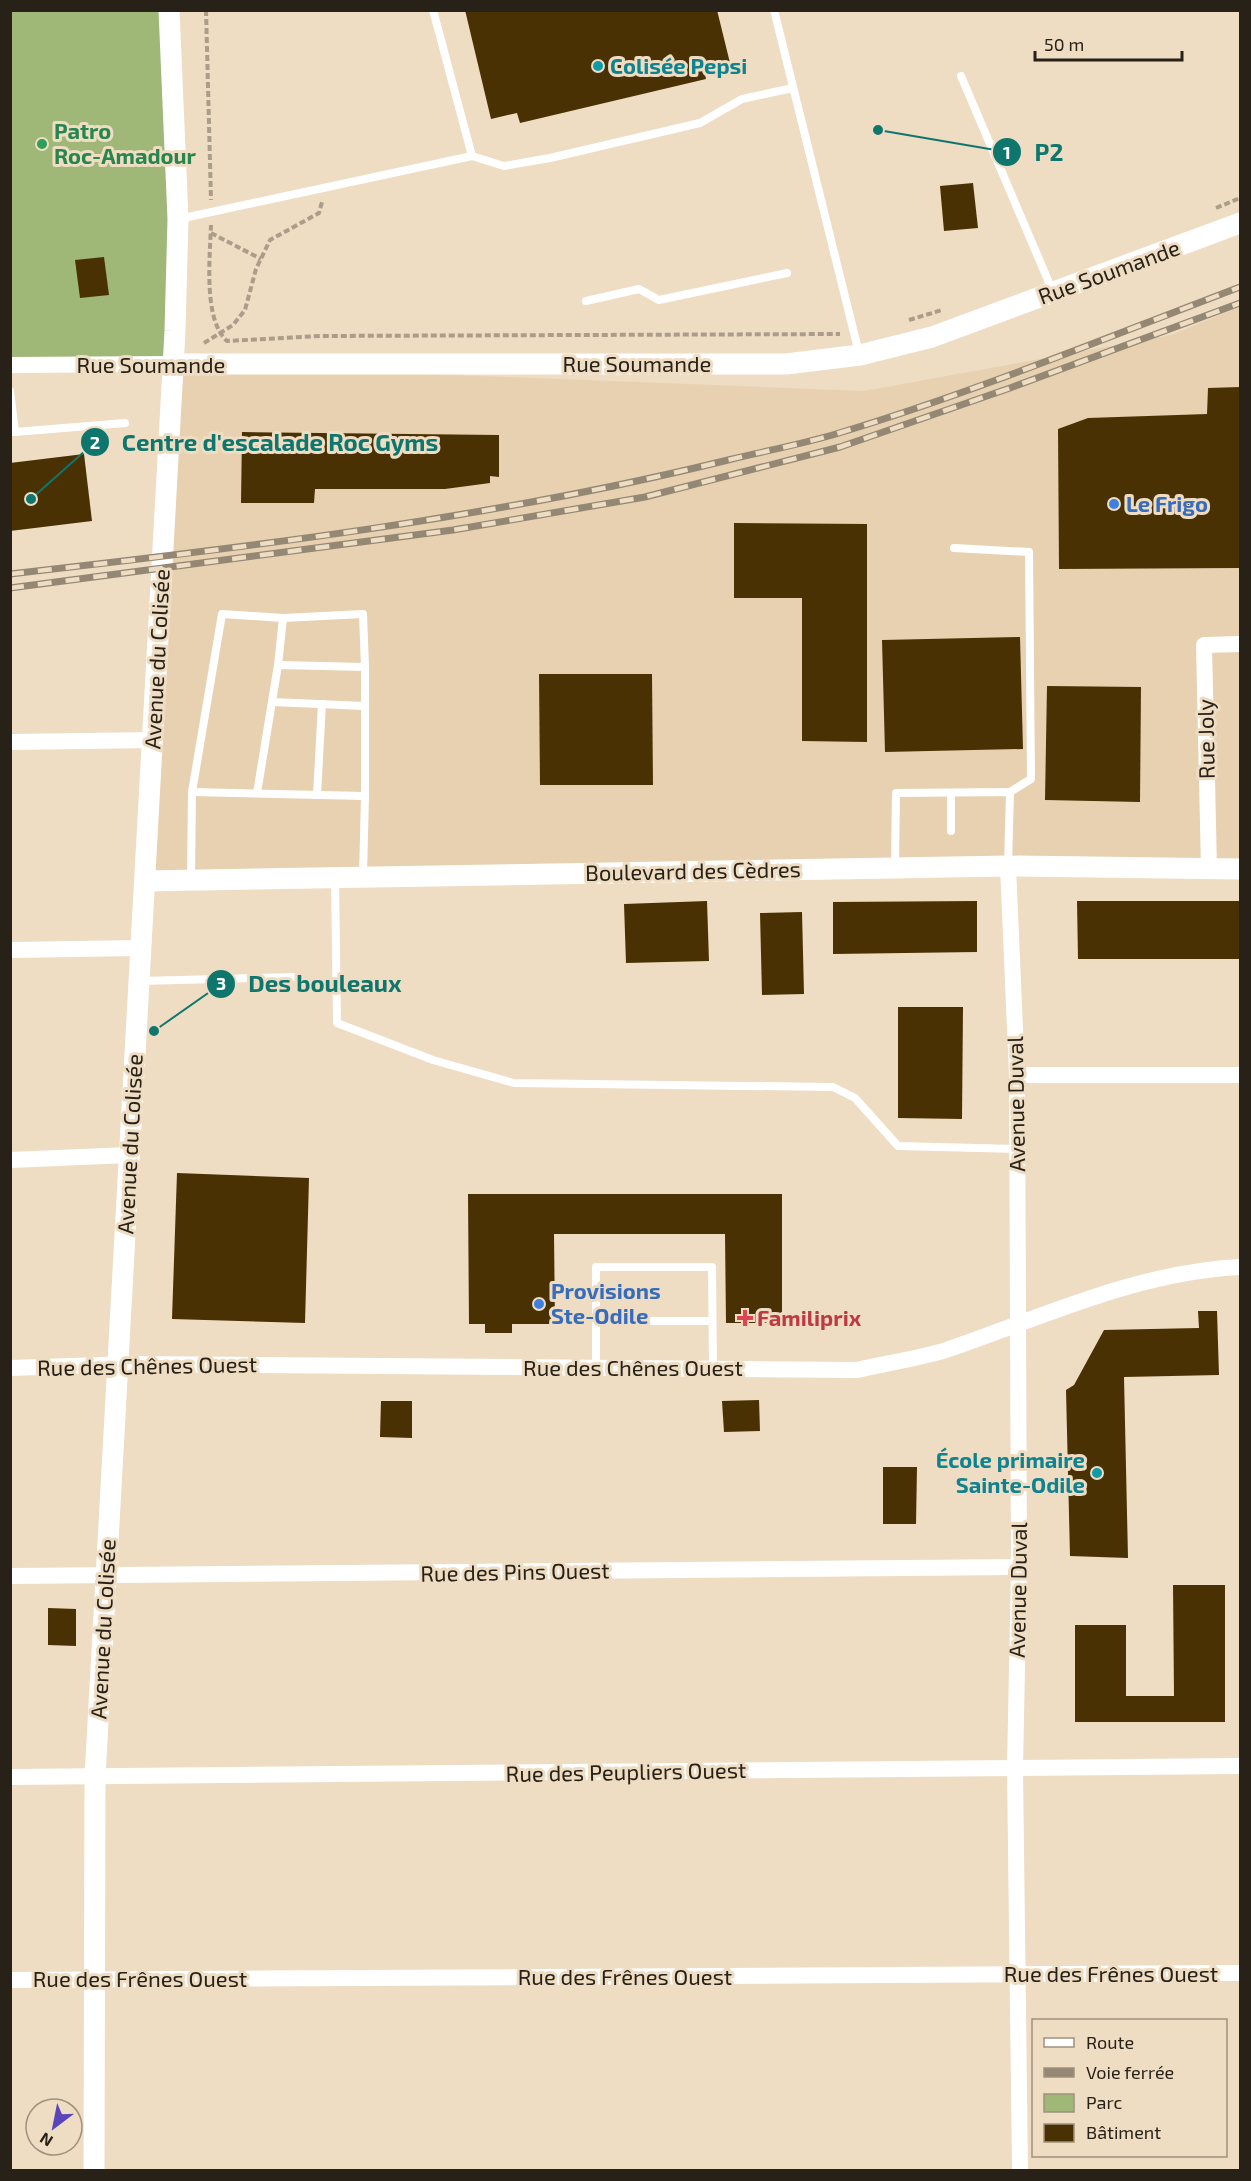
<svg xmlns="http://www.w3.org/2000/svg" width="1251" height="2181" viewBox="0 0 1251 2181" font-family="'Exo 2',sans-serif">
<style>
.built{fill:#e7d1b1}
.green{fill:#9fb877}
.building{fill:#4a3103}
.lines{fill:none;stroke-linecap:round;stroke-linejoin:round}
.path{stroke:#ab9d89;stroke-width:4;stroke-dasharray:6 3;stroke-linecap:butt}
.service{stroke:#fff;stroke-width:8}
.minor{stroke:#fff;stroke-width:16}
.tertiary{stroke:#fff;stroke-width:21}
.rail-casing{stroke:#948875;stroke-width:7}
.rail{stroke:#eedcc3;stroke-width:4.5;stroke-dasharray:14;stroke-linecap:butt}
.culture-dot{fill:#0f9aa8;stroke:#eedcc3;stroke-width:2}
.leisure-dot{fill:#2e9e5b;stroke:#eedcc3;stroke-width:2}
.shop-dot{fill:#3f7fe0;stroke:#eedcc3;stroke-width:2}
.health-dot{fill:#e0444e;stroke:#eedcc3;stroke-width:2}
.labels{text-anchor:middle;stroke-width:6;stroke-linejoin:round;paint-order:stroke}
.culture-label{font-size:22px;font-weight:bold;fill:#0d838f;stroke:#eedcc3;text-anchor:start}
.leisure-label{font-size:22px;font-weight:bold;fill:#27864d;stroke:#eedcc3;text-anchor:start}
.street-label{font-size:22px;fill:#272117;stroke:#eedcc3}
.shop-label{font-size:22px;font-weight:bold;fill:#366cbe;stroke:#eedcc3;text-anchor:start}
.health-label{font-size:22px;font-weight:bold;fill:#be3a42;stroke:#eedcc3;text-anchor:start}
.leader{fill:none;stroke:#0f766e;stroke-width:2}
.callout-dot{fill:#0f766e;stroke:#eedcc3;stroke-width:2}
.mark-label{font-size:18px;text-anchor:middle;font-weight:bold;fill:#fff}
.callout-label{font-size:24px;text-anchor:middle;font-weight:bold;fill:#0f766e;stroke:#eedcc3;stroke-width:6;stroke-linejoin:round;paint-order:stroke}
</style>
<rect width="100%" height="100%" fill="#eedcc3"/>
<polygon class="built" points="1240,307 1240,864 145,881 173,364 864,391 1171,335"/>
<polygon class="green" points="11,11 173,11 173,364 11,365"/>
<g class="building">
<polygon points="465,10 717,10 730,63 704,69 706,79 520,123 517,113 491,119"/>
<polygon points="973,183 978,228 944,231 940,186"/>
<polygon points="104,257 109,295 80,298 75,260"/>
<polygon points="1240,387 1240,568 1059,569 1058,429 1088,418 1207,414 1208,388"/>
<polygon points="242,432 499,435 499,477 490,476 490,483 445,489 315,489 314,503 241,503"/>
<polygon points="84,454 92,521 10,531 10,463"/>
<polygon points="734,523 867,524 867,742 802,741 802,598 734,598"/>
<polygon points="1020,637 1023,749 885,752 882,640"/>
<polygon points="539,674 652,674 653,785 540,785"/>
<polygon points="1047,686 1141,687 1140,802 1045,800"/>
<polygon points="707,901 709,961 626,963 624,904"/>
<polygon points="977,901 977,952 833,954 833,902"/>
<polygon points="1077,901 1240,901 1240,959 1078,959"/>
<polygon points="802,912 804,994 762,995 760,913"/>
<polygon points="898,1007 963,1007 962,1119 898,1118"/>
<polygon points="177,1173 309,1178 305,1323 172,1319"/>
<polygon points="468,1194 782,1194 782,1323 726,1323 725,1234 554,1234 555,1324 512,1324 512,1333 485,1333 485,1324 469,1324"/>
<polygon points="1198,1311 1217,1311 1219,1375 1124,1377 1128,1558 1070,1556 1066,1390 1074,1385 1104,1330 1199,1328"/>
<polygon points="759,1400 760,1431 724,1432 722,1401"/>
<polygon points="381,1401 412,1401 412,1438 380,1437"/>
<polygon points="883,1467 917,1467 916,1524 883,1524"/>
<polygon points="1173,1585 1225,1585 1225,1722 1075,1722 1075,1625 1126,1625 1126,1696 1174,1696"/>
<polygon points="48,1608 76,1609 76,1646 48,1645"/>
</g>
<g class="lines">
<g class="path">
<polyline points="206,10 211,200"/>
<polyline points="1216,208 1240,198"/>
<path d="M211,225C210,256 203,320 227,341L320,336L840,334"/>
<polyline points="211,233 261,259"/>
<polyline points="909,320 942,310"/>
<polyline points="204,343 233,325 245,310 256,269 270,240 319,213 322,202"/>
</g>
<g class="service">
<polyline points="433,10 472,156"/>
<polyline points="774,10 859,353"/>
<polyline points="961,76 1053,292"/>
<polyline points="179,219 472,156 504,166 550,158 700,123 742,99 793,88"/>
<polyline points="586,301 639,289 659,300 787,273"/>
<polyline points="10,391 15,432 12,432"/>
<polyline points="15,432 125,423"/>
<polyline points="954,548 1029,552 1031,779 1010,792"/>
<polyline points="278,665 283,618 363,614 365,667"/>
<polyline points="272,702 364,706"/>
<polyline points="192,792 365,796 365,667 278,665 257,793"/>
<polyline points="317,795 322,704"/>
<polyline points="951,831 951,793"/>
<polyline points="895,866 896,793 1010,792 1008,866"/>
<polyline points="363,876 365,796"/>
<polyline points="335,877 337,1023 433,1060 514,1083 833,1087 855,1098 898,1146 1017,1149"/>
<polyline points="191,879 192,792 222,614 283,618"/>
<polyline points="140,981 298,977"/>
<polyline points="596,1321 712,1321"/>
<polyline points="596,1368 596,1267 712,1267 713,1369"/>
</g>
<g class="minor">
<polyline points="10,365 173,364"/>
<polyline points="10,742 153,740"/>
<polyline points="1008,866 1017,1075 1019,1567 1015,1768 1020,2170"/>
<polyline points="1209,869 1204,645 1240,644"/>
<polyline points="10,950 141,948"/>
<polyline points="1017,1075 1240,1075"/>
<polyline points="10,1160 129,1155"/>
<path d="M10,1368L133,1364L857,1370C886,1363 918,1359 946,1350C1043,1317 1137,1272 1240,1267"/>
<polyline points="10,1576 1019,1567"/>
<polyline points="10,1777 1240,1766"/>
<polyline points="10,1980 1240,1973"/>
</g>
<g class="tertiary">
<polyline points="173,364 786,364 860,355 932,337 1240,223"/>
<polyline points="145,881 1008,866 1240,869"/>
<polyline points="94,2170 95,1777 175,331 178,219 169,10"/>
</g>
<g class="rail-casing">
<g id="rail">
<path d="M10,574C251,547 493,518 728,460C765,451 803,444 839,433C975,392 1108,337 1240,287"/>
<polyline points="10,588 453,530 645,497 840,447 1010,388 1240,303"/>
</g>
</g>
<use href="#rail" class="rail"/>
</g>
<g class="culture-dot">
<circle cx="598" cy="66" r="6"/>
<circle cx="1097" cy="1473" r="6"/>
</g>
<circle class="leisure-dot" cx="42" cy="144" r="6"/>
<g class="shop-dot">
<circle cx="1114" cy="504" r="6"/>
<circle cx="539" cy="1304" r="6"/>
</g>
<path class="health-dot" d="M742 1309h6v6h6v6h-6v6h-6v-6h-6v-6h6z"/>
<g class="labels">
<g class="culture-label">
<text x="610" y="74">Colisée Pepsi</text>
<text x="1085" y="1468" text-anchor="end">École primaire<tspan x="1085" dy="25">Sainte-Odile</tspan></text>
</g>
<g class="leisure-label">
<text x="54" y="139">Patro<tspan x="54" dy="25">Roc-Amadour</tspan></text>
</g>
<g class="street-label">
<text transform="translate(1109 272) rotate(-20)" y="8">Rue Soumande</text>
<text x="637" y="372">Rue Soumande</text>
<text x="151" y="373">Rue Soumande</text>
<text transform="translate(157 659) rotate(-87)" y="8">Avenue du Colisée</text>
<text transform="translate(1206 739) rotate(-91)" y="8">Rue Joly</text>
<text transform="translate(693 871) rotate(-1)" y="8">Boulevard des Cèdres</text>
<text transform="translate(1016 1104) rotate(-91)" y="8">Avenue Duval</text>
<text transform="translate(130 1144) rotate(-87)" y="8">Avenue du Colisée</text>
<text transform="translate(147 1366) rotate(-1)" y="8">Rue des Chênes Ouest</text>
<text x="633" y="1376">Rue des Chênes Ouest</text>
<text transform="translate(515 1572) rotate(-1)" y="8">Rue des Pins Ouest</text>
<text transform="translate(1018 1590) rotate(-89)" y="8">Avenue Duval</text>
<text transform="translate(103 1629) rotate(-87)" y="8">Avenue du Colisée</text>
<text transform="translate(626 1772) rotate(-1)" y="8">Rue des Peupliers Ouest</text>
<text x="1111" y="1982">Rue des Frênes Ouest</text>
<text x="625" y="1985">Rue des Frênes Ouest</text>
<text x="140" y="1987">Rue des Frênes Ouest</text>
</g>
<g class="shop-label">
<text x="1126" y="512">Le Frigo</text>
<text x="551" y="1299">Provisions<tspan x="551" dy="25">Ste-Odile</tspan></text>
</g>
<g class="health-label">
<text x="757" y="1326">Familiprix</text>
</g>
</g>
<path class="leader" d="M878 130L1007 152M31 499L95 442M154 1031L221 984"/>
<g class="callout-dot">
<circle cx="878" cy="130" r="6"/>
<circle cx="31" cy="499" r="6"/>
<circle cx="154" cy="1031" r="6"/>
<circle cx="1007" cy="152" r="15"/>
<circle cx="95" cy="442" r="15"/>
<circle cx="221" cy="984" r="15"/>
</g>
<g class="mark-label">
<text x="1007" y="159">1</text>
<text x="95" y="449">2</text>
<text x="221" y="990">3</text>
</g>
<g class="callout-label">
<text x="1049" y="161">P2</text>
<text x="280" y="451">Centre d'escalade Roc Gyms</text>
<text x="325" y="992">Des bouleaux</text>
</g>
<rect width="1251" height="2181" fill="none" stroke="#272117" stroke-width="24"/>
<rect x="1032" y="2019" width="195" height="138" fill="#eedcc3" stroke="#9e917e" stroke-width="1.5"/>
<rect x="1044" y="2038" width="30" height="9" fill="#ffffff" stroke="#9e917e" stroke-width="1.5"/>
<text x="1086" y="2049" font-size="18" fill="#272117">Route</text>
<rect x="1044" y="2068" width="30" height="9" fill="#948875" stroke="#9e917e" stroke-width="1.5"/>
<text x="1086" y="2079" font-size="18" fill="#272117">Voie ferrée</text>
<rect x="1044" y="2094" width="30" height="18" fill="#9fb877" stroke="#9e917e" stroke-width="1.5"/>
<text x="1086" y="2109" font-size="18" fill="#272117">Parc</text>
<rect x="1044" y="2124" width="30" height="18" fill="#4a3103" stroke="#9e917e" stroke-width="1.5"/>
<text x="1086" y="2139" font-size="18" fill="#272117">Bâtiment</text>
<g transform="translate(54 2127) rotate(212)"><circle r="28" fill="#eedcc3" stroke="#9e917e" stroke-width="1.5"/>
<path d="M0-4.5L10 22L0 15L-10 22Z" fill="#5c44bc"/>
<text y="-9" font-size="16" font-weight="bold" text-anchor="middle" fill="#272117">N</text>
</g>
<path d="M1035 51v9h147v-9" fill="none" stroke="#272117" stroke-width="3"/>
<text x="1044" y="51" font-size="18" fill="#272117" stroke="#eedcc3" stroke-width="4.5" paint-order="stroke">50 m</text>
</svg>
